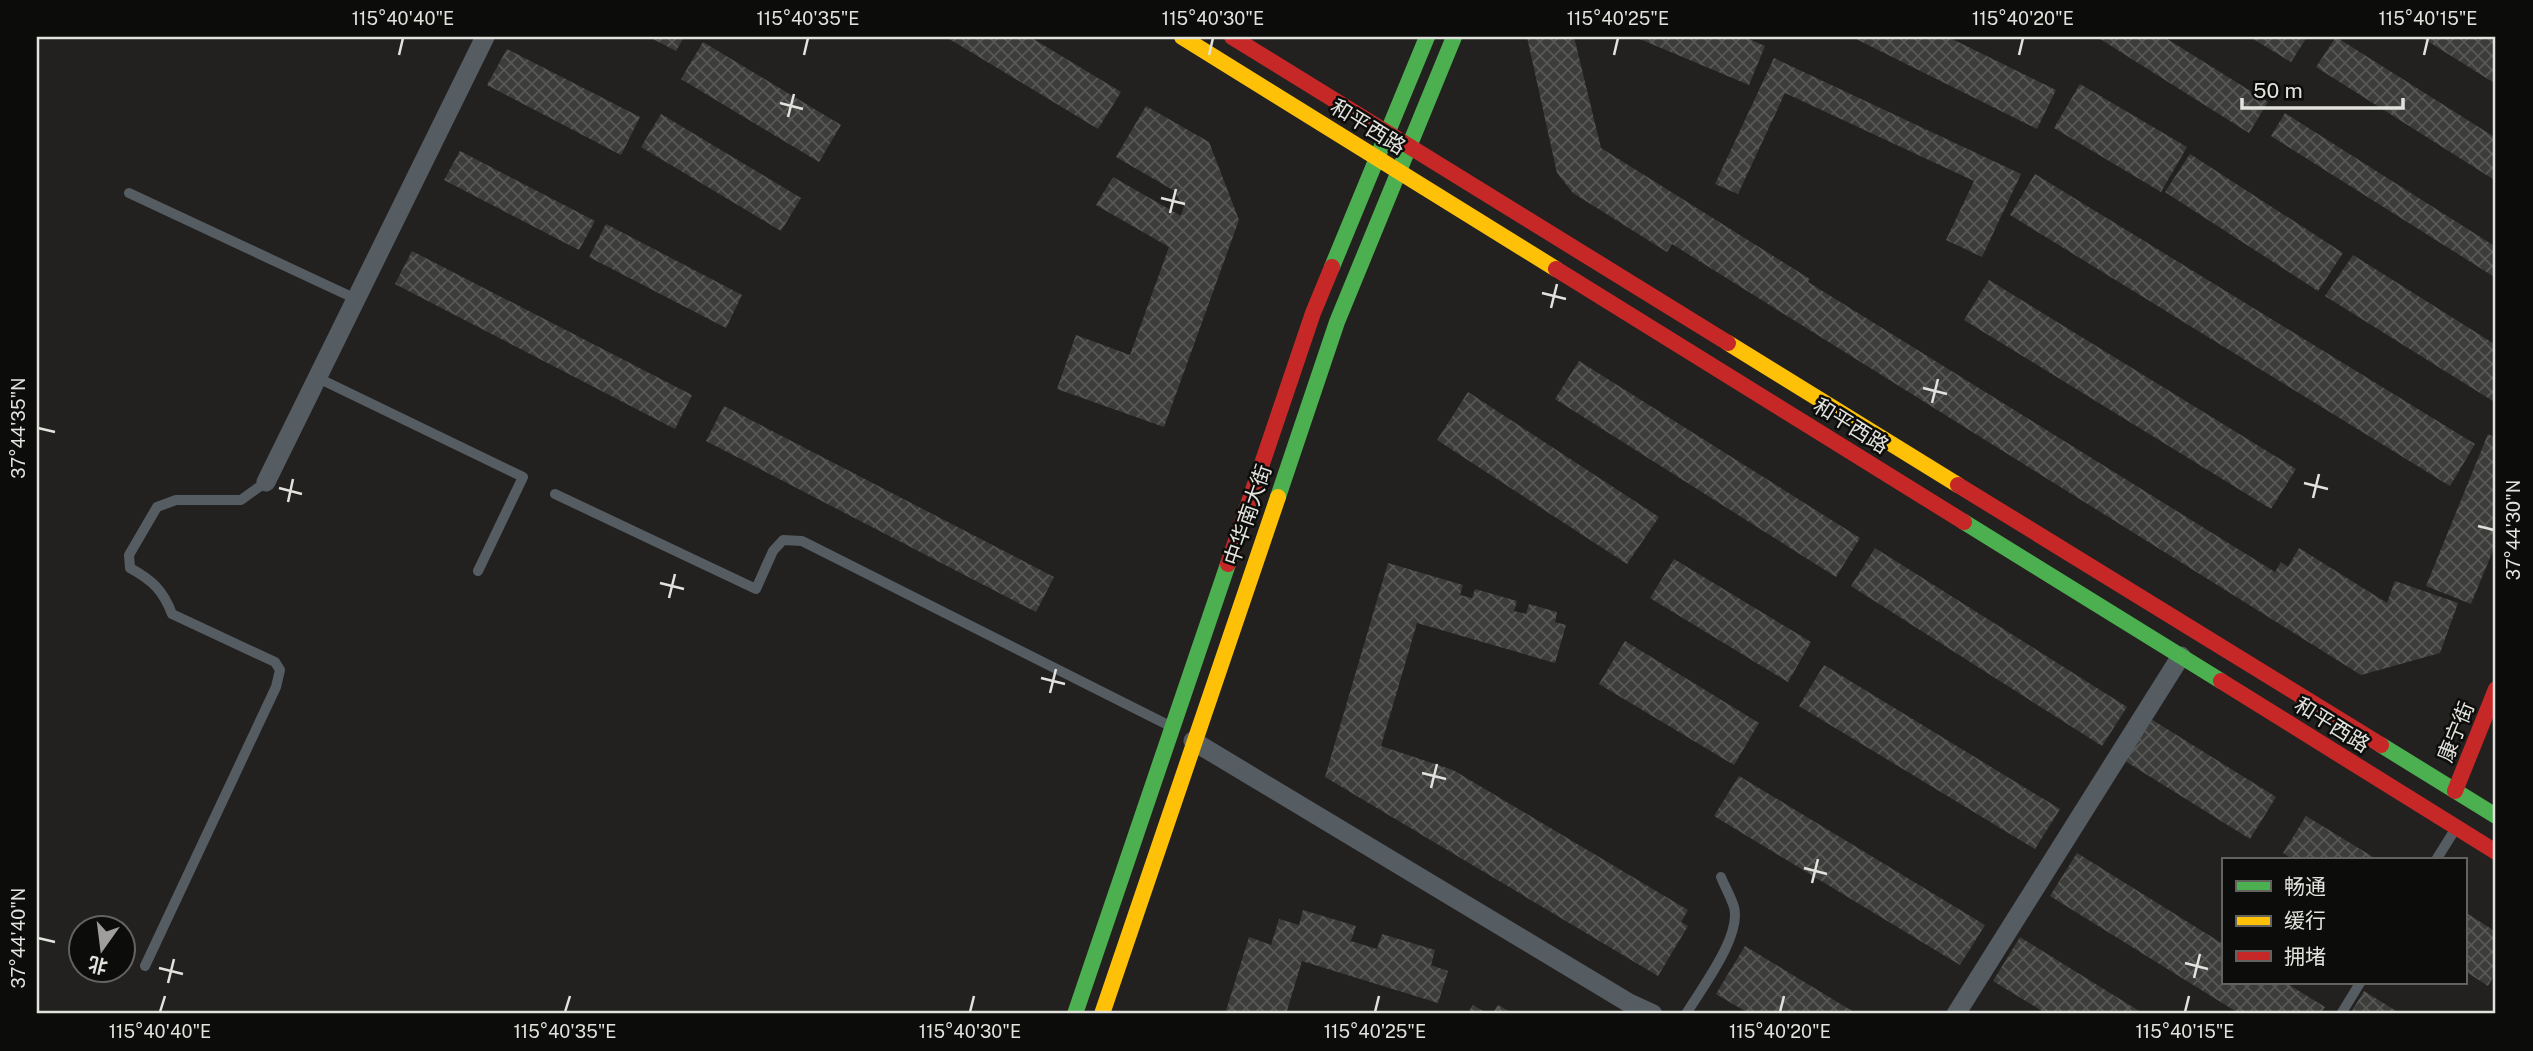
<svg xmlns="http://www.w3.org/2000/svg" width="2533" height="1051" viewBox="0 0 2533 1051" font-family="'Public Sans','Noto Sans SC',sans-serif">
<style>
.building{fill:url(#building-cross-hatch)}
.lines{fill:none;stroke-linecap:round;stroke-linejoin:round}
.lane{stroke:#555c62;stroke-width:10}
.street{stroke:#555c62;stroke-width:19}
.fast{stroke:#4caf50;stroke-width:16}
.slow{stroke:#ffc107;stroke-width:16}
.jam{stroke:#c62828;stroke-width:16}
.ticks{fill:none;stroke:#e2e2df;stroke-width:2.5}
.labels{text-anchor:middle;stroke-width:5;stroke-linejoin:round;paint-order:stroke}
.street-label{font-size:21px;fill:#e2e2df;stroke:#0c0c0a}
.neatline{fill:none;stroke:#e2e2df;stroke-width:2.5}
.ticks-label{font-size:18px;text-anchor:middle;fill:#e2e2df}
</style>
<defs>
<pattern id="building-cross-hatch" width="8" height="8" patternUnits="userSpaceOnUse" patternTransform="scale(1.75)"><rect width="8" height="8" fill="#3c3c3a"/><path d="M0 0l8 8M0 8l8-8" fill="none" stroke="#585856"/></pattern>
</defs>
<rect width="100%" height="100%" fill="#22211f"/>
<g class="building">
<polygon points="649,37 684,37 676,51"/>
<polygon points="946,37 1030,37 1121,92 1098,129"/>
<polygon points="1527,37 1574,37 1601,148 1810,279 1808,282 2275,572 2281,562 2288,567 2299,548 2387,603 2395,581 2458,603 2440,653 2361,675 1672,244 1667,252 1573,193 1557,173"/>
<polygon points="1635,37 1744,37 1765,46 1749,85"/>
<polygon points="1852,37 1948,37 2056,90 2037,129"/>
<polygon points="2097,37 2164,37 2268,102 2249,133"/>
<polygon points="2250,37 2307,37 2291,62"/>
<polygon points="2336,37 2496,138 2496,181 2316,67"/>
<polygon points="2421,37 2492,37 2496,40 2496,84"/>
<polygon points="703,42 841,125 819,162 681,79"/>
<polygon points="507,49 640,117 621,155 487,85"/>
<polygon points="1774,58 2021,174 1982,257 1946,240 1974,181 1785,93 1738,194 1715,184"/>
<polygon points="2080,84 2187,147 2161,192 2054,128"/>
<polygon points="1146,106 1209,142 1239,220 1164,427 1057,389 1076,335 1130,355 1169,247 1096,205 1113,177 1181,216 1184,206 1173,190 1116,157"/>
<polygon points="2285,113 2496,247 2496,278 2271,136"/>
<polygon points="661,114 801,198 781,231 641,147"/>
<polygon points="460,151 595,221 579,250 444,180"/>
<polygon points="2190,154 2343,253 2318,291 2165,192"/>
<polygon points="2035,174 2475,444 2450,486 2010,215"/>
<polygon points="606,224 742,295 726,328 589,257"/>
<polygon points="412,251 692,395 675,429 395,284"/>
<polygon points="2353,255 2496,345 2496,403 2325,296"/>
<polygon points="1989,280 2296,469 2271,509 1964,320"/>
<polygon points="1579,361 1860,538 1836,577 1555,399"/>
<polygon points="1468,392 1659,517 1627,564 1437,440"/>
<polygon points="724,406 1054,577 1036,612 706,441"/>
<polygon points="2488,434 2496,438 2496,543 2471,604 2426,586"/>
<polygon points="1875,548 2127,707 2102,746 1851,586"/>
<polygon points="1674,559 1811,642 1788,682 1650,598"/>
<polygon points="1388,563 1463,585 1460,595 1472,598 1475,589 1517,601 1514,611 1526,614 1529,604 1557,612 1555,622 1566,625 1555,663 1417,623 1381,746 1453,770 1688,910 1681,922 1688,926 1658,976 1325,777"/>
<polygon points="1625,641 1759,723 1734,765 1599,684"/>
<polygon points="1824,665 2060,809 2035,849 1799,706"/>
<polygon points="2151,719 2276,797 2250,839 2125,761"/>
<polygon points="1739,776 1985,925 1960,965 1714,816"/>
<polygon points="2306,816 2378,860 2294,860 2283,853"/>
<polygon points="2077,853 2223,944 2223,983 2286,983 2325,1007 2320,1014 2240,1014 2050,896"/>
<polygon points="1303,910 1356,926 1351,941 1377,949 1382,934 1435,950 1431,965 1448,971 1438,1003 1302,961 1286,1014 1225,1014 1249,937 1271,945 1279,919 1299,925"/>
<polygon points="2465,912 2496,932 2496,972 2488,986 2465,971"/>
<polygon points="2020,937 2144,1014 2047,1014 1993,981"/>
<polygon points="1745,946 1857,1014 1750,1014 1716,994"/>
<polygon points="2364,991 2401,1014 2350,1014"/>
<polygon points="1473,1005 1488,1014 1467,1014"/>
<polygon points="1498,1005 1514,1014 1492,1014"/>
</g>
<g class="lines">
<g class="lane">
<polyline points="129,193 356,299"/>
<polyline points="318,378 523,477 478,571"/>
<polyline points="555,494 756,589 773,551 783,540 802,541 1168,725"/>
<polyline points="2436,860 2456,828"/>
<path d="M145,966L276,687L280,670L275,662L172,614C163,590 152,580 130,568L129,555L157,507L176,500H241L266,482"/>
<path d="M1686,1014C1701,989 1742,936 1734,907C1731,897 1725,887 1721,877"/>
<polyline points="2341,1014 2360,983"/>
</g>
<g class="street">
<polyline points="266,482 485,37"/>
<polyline points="1193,741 1629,1003 1653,1014"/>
<polyline points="1956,1014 2181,656"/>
</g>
<g class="fast">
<polyline points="1332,267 1427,37"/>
<polyline points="1278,497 1337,322 1454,37"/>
<polyline points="1964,522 2221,681"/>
<polyline points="2381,745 2496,816"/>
<polyline points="1075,1014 1228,564"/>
</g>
<g class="slow">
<polyline points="1182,37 1556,269"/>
<polyline points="1728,343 1958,485"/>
<polyline points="1102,1014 1278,497"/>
</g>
<g class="jam">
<polyline points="1232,37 1728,343"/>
<polyline points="1556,269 1964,522"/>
<polyline points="1958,485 2381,745"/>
<polyline points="1228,564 1313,313 1332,267"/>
<polyline points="2221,681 2496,852"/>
<polyline points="2455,791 2496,689"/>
</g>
</g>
<path class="ticks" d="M399,55L403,38M804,55L808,38M1209,55L1213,38M1614,55L1618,38M2019,55L2023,38M2424,55L2428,38M780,103L803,109M788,117L794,94M1161,198L1185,204M1170,213L1176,189M1542,293L1566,299M1551,308L1557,284M1923,388L1947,394M1932,403L1938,379M38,428L55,432M2304,483L2328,489M279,488L302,494M2313,498L2319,474M288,502L293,479M2478,526L2494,530M660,583L684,589M669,598L675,574M1041,678L1065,684M1050,693L1056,669M1422,773L1446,779M1431,788L1437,764M1804,868L1827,874M1812,883L1818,859M38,938L55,942M2185,963L2208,969M159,968L183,974M2194,978L2200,954M168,983L174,959M160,1012L165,996M565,1012L570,996M970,1012L974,996M1375,1012L1379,996M1780,1012L1784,996M2185,1012L2189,996"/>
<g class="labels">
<g class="street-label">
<text transform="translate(1368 127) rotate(32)" y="7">和平西路</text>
<text transform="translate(1851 426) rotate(32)" y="7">和平西路</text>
<text transform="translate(1248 515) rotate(-71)" y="7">中华南大街</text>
<text transform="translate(2332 725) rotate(32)" y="7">和平西路</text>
<text transform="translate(2456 732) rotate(-68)" y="7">康宁街</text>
</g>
</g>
<rect width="2533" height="1051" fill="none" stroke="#0c0c0a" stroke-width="77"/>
<rect x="2222" y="858" width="245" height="126" fill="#0c0c0a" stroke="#62625f" stroke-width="2"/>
<rect x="2236" y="881" width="35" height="10" fill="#4caf50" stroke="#62625f" stroke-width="2"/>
<text x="2284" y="894" font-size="21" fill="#e2e2df">畅通</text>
<rect x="2236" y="916" width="35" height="10" fill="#ffc107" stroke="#62625f" stroke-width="2"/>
<text x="2284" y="928" font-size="21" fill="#e2e2df">缓行</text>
<rect x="2236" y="951" width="35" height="10" fill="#c62828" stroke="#62625f" stroke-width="2"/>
<text x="2284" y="964" font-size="21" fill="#e2e2df">拥堵</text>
<g transform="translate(102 949) rotate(194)"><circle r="33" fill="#0c0c0a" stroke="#62625f" stroke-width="2"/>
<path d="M0-5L12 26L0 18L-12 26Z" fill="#9f9e9c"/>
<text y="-10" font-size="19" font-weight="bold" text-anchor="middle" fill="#e2e2df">北</text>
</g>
<path d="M2242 98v10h161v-10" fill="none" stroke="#e2e2df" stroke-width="3.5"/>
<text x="2253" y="98" font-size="21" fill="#e2e2df" stroke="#0c0c0a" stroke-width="5" paint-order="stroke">50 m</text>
<rect x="38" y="38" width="2456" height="974" class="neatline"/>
<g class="ticks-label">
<text x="403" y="25">115°40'40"E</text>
<text x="808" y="25">115°40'35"E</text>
<text x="1213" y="25">115°40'30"E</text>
<text x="1618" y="25">115°40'25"E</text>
<text x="2023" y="25">115°40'20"E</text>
<text x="2428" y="25">115°40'15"E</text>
<text transform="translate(19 428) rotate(-90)" y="6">37°44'35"N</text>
<text transform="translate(2514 530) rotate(-90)" y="6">37°44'30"N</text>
<text transform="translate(19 938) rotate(-90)" y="6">37°44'40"N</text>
<text x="160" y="1038">115°40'40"E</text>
<text x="565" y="1038">115°40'35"E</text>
<text x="970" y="1038">115°40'30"E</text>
<text x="1375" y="1038">115°40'25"E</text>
<text x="1780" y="1038">115°40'20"E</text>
<text x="2185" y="1038">115°40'15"E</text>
</g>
</svg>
